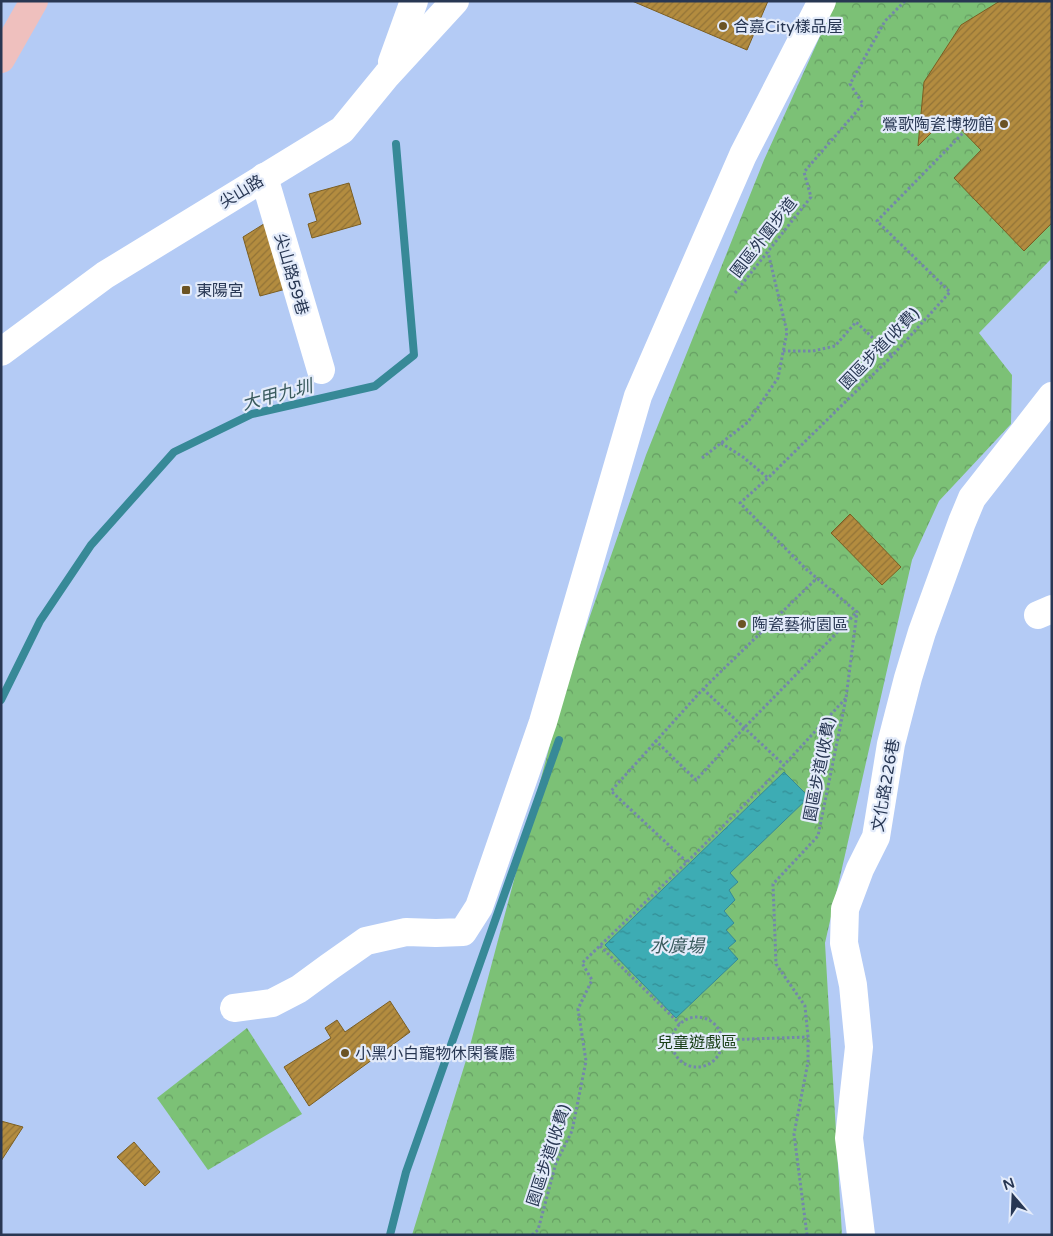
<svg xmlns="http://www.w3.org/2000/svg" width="1053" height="1236" viewBox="0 0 1053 1236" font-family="'Varela Round','Noto Sans TC',sans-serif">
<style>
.forest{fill:url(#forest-crowns)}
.water{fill:url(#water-ripples);stroke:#378997}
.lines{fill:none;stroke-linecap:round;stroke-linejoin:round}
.stream{stroke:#378997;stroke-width:8}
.building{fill:url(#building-hatch);stroke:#7b5e22}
.path{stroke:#7387aa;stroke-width:3;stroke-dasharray:2.5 2.5;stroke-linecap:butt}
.minor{stroke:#fff;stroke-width:28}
.major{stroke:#efc0be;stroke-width:28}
.poi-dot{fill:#6b5323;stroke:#e3ebfa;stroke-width:2}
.labels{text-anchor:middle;stroke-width:4.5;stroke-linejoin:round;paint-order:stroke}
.poi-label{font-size:16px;fill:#283753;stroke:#e3ebfa;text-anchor:start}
.street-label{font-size:16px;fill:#283753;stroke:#e3ebfa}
.park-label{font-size:16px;fill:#1a3f18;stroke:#e3ebfa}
.water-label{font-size:18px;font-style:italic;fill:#3a5b5e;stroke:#e3ebfa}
</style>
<defs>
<pattern id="forest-crowns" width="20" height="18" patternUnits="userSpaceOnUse" patternTransform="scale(1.25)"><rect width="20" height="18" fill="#7cc176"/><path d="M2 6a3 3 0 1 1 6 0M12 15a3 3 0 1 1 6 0" fill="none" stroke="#669e63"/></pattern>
<pattern id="water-ripples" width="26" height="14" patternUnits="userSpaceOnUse" patternTransform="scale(1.25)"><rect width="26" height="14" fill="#3dacb4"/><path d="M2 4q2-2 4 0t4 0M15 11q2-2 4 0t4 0" fill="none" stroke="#338d95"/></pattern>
<pattern id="building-hatch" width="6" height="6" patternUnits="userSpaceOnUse" patternTransform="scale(1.25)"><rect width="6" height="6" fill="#b38c3f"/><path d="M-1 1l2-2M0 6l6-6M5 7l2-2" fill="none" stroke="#927337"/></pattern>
</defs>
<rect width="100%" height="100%" fill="#b4cbf5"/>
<g class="forest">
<polygon points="836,1 1052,1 1052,258 979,333 1012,375 1011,424 939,501 912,560 825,943 842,1235 412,1235 467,1057 565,688 646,455 764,160"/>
<polygon points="247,1028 302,1114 208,1170 157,1098"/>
</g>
<polygon class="water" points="784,772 809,797 730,873 738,882 729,890 735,900 724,911 734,923 726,930 736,941 728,948 738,959 676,1018 605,945"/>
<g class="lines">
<g class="stream">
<polyline points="1,700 40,621 91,545 174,452 252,414 375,386 414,355 396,144"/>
<polyline points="390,1235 406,1172 559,740"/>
</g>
</g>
<g class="building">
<polygon points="632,1 768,1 747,50"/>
<polygon points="1000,1 1052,1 1052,223 1024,251 954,178 981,150 948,116 918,146 924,82 961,25"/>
<polygon points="349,183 361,224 312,238 308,224 317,221 309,194"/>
<polygon points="267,222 286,289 260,296 243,237"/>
<polygon points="850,514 901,567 882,585 831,533"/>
<polygon points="390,1001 410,1032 309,1106 284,1067 331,1038 325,1028 337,1020 345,1032"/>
<polygon points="1,1121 23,1127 1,1161"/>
<polygon points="134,1142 160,1172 145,1186 117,1157"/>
</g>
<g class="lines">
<g class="path">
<polyline points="735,293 811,197 804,172 863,104 850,84 885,21 905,1"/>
<polyline points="783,351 813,351 835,346 856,322 892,356"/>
<polyline points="721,443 743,457 768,478"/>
<polyline points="702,458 748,422 778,378 787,332 768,252"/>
<polyline points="703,689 784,765"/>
<polyline points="655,740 696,780 744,728 857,612"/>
<polyline points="687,862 611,791 703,689 817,578"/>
<polyline points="600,946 680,1024"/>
<circle cx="697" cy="1042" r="25"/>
<polyline points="722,1040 808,1037"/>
<polyline points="532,1235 538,1230 556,1163 572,1131 586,1061 578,1009 592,980 582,963 687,862 784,765 846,698"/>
<polyline points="807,1235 794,1134 808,1062 808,1037 805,1006 776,964 773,884 818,836 846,698 857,612 806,569 740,503 768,478 892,356 950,292 877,221 964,132"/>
</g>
<g class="minor">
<polyline points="392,62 414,1"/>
<polyline points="264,177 321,370"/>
<polyline points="1,352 105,275 342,130 387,75 455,1"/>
<polyline points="1038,615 1052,609"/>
<polyline points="234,1008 272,1003 299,989 329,967 366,941 406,932 436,933 463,932 479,907 543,722 638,396 743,155 822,1"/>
<polyline points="861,1235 849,1138 859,1047 853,985 844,943 845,909 860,869 876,837 891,744 908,678 922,632 962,522 972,498 1052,396"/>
</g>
<polyline class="major" points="1,59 34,1"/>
</g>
<g class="poi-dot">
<circle cx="723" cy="26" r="5"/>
<circle cx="1004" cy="124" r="5"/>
<rect x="181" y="285" width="10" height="10" rx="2.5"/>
<circle cx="742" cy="624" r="5"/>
<circle cx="345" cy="1053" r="5"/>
</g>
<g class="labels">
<g class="poi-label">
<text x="733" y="32">合嘉City樣品屋</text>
<text x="994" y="130" text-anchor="end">鶯歌陶瓷博物館</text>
<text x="196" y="296">東陽宮</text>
<text x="752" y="630">陶瓷藝術園區</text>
<text x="355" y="1059">小黑小白寵物休閑餐廳</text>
</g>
<g class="street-label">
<text transform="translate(241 191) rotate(-31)" y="6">尖山路</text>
<text transform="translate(763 237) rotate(-52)" y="6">園區外圍步道</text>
<text transform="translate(292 274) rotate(74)" y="6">尖山路59巷</text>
<text transform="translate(879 348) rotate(-46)" y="6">園區步道(收費)</text>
<text transform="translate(819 769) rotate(-79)" y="6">園區步道(收費)</text>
<text transform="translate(885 785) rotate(-80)" y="6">文化路226巷</text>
<text transform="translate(548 1155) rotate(-72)" y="6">園區步道(收費)</text>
</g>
<g class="park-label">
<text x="697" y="1048">兒童遊戲區</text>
</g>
<g class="water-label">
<text transform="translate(277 395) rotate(-15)" y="6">大甲九圳</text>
<text x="677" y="952">水廣場</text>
</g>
</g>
<rect width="1053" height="1236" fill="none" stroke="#283753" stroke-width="5"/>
<g transform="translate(1013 1196) rotate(341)" stroke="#e3ebfa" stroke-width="4" paint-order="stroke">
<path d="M0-4L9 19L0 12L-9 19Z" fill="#283753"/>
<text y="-8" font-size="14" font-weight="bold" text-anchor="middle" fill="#283753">N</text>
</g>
</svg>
